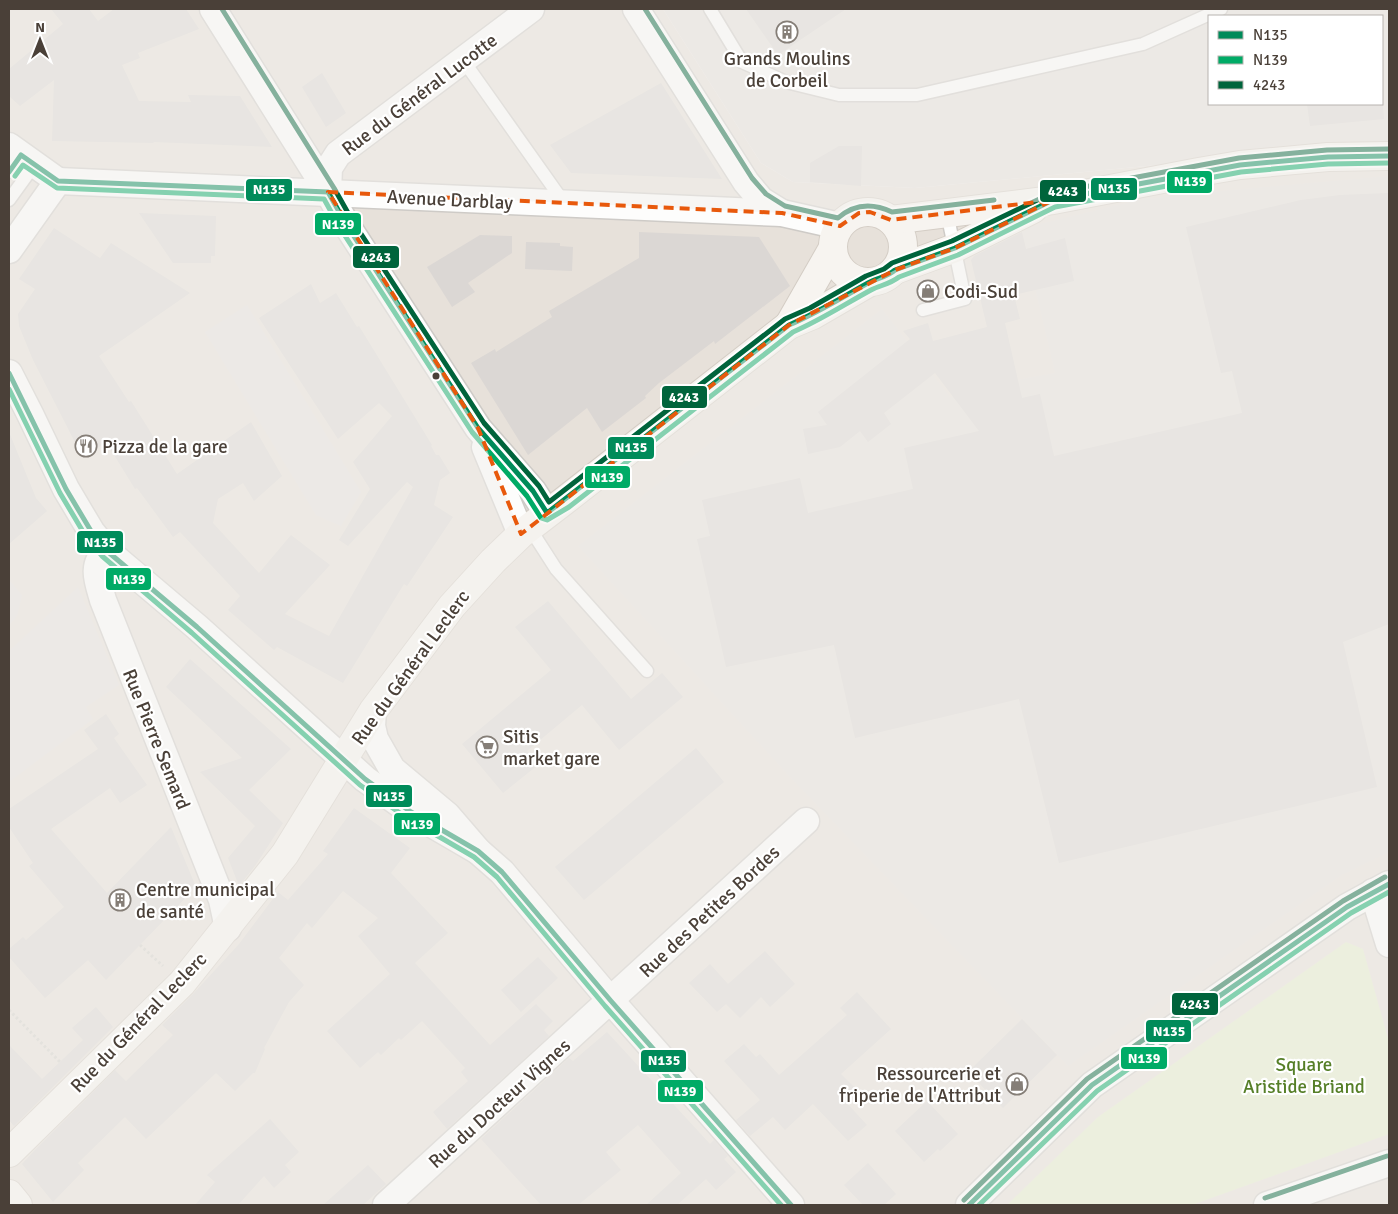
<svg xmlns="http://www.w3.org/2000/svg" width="1398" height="1214" viewBox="0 0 1398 1214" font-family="Signika,sans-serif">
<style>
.residential{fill:#e7e1da}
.industrial{fill:#e5e0dc;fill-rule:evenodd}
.green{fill:#e5edcd}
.parking{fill:#e4e1de}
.building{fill:#dbd7d4}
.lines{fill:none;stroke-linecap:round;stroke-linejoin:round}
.lane-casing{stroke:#cecbc7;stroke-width:15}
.street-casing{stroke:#cecbc7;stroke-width:29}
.secondary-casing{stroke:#d4cdc5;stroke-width:30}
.path{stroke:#d2d0cb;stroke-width:3;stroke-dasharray:2.5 2.5;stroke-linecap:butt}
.lane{stroke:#fdfdfc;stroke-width:12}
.street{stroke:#fdfdfc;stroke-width:26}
.secondary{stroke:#f7f4f0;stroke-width:28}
.bus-1-casing{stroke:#fff;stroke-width:9}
.bus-2-casing{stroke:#fff;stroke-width:9}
.bus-3-casing{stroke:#fff;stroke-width:9}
.bus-1{stroke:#008b5a;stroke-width:5}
.bus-2{stroke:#00ab66;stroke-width:5}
.bus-3{stroke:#00643c;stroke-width:5}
.marked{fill:none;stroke:#e8590c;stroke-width:4;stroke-dasharray:10 6;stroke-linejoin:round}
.bus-dot{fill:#4a4038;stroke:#fff;stroke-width:2}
.labels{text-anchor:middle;stroke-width:4.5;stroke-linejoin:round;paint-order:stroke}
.poi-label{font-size:19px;fill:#4a4038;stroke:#fff;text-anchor:start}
.street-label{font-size:19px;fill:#4a4038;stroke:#fff}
.park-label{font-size:19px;fill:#567f28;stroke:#fff}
.line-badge{stroke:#fff;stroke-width:2}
.badge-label{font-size:14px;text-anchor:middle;font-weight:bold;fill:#fff}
</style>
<rect width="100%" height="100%" fill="#f2f0ed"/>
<polygon class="residential" points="9,9 663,9 761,163 793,182 915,188 1389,143 1389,1205 9,1205 9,443 11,441 9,436"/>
<g class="industrial">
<path d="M663,9H1389V143L915,188L793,182L761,163ZM1209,16H1382V104H1209Z"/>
<polygon points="1389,176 1389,852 1340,876 1068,1066 789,776 578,546 882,309 950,397 1000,383 1055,373 1022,232 1036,225 1138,200 1198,193"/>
</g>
<polygon class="green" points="1346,942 1363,949 1389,1042 1389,1134 1192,1205 1007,1205 1098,1117"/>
<g class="parking">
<polygon points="247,305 361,492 341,526 316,515 205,332"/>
<polygon points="9,580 22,595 17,616 9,625"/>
<polygon points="78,587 119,685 86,707 93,719 9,782 9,651"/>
</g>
<g class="building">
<polygon points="51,9 89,9 98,21 114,9 186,9 199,29 138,53 140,58 122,65 139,101 191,102 188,95 240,96 272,147 153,142 154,143 52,141 54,80 20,106 9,96 9,69 63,24"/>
<polygon points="746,9 846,9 778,55"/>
<polygon points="322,73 346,113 326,127 302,87"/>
<polygon points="661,83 722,179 571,173 550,145"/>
<polygon points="1307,104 1383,104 1384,119 1310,126"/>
<polygon points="839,146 862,146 861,186 810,182 810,163"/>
<polygon points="1389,193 1389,624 1343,642 1377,787 1059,863 1019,699 855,738 834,645 726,667 697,539 710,536 702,500 800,478 808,513 913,489 904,448 979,431 935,373 884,413 891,424 868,442 860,431 840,447 808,454 803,429 827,425 818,412 910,339 903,331 928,323 933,341 987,327 971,260 974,256 1022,232 1026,249 1065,238 1074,281 1014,295 1020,319 1005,323 1022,398 1040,394 1054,456 1242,413 1232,371 1221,373 1186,227 1301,200 1340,195"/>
<polygon points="139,213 216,216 215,256 211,256 211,263 173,263"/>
<polygon points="54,228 100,258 111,243 190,293 99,356 129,402 131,401 177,474 251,422 282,476 254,501 243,483 218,499 213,523 259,573 291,535 330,565 285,614 329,636 413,487 407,482 348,546 339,540 370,489 353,462 392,416 379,403 338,439 259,318 311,284 320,303 336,293 357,327 359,326 432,445 431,446 436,455 439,455 450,473 440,480 434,505 453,517 407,586 404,584 343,683 277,647 274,650 228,610 240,596 180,532 173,537 137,488 135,489 106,442 83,458 33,360 19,326 18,314 35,289 19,279"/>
<polygon points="639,232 759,237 790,286 715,344 714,341 659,383 645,396 646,398 602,432 587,408 528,455 471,363 495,349 496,352 552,317 549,311 639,258"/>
<polygon points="480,235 512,236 512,253 468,283 475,292 452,307 427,267"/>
<polygon points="526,242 560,243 560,246 573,247 572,271 525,269"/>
<polygon points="9,432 36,498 47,511 9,544"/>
<polygon points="548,601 631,699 662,673 683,697 619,750 582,705 527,751 538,765 503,793 462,744 551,670 515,627"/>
<polygon points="190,659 291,749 249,790 283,823 255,866 239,886 228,858 255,826 200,772 242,758 166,687"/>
<polygon points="106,714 119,734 114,738 147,785 120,803 110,788 51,829 107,893 171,827 196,887 106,980 88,960 45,998 9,957 9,949 23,937 26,940 64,907 29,866 33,863 9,827 9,809 98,749 84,730"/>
<polygon points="696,748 724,782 584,900 555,867"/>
<polygon points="354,808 410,848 391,873 448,933 415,963 490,1045 536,1004 553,1021 544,1030 549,1036 447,1129 433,1112 468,1081 461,1072 465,1068 422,1021 401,1040 399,1038 381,1055 378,1052 360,1068 327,1031 390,974 358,936 378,918 343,891 312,928 307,923 279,958 304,985 289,1002 264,1048 265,1049 255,1073 253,1073 235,1091 216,1073 146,1139 125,1117 78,1163 84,1170 53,1202 22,1164 34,1151 115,1070 126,1081 173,1035 162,1025 193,994 239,944 278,892 288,900 328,854 323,851"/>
<polygon points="765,951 795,984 770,1007 761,997 740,1018 726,1004 717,1012 689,983 710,964 728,984"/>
<polygon points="538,957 558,978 521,1012 501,990"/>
<polygon points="857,992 891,1029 841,1074 857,1090 845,1101 867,1125 848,1141 813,1104 785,1130 773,1117 750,1136 736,1120 760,1100 724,1061 744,1044 756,1057 760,1054 779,1075 847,1015 840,1008"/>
<polygon points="96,1007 113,1027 14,1126 9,1120 9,1045 42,1079 83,1040 72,1028"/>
<polygon points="1022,1019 1057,1055 1003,1108 968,1072"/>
<polygon points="607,1032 710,1144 714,1140 728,1156 724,1159 736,1172 716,1190 706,1179 677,1205 646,1205 681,1173 638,1125 606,1152 621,1170 578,1205 541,1205 481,1139 569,1058 573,1061"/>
<polygon points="927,1101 958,1134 940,1151 938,1149 924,1162 895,1131"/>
<polygon points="270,1119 299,1152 285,1165 291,1172 274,1188 264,1176 238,1205 195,1205 215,1182 207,1175"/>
<polygon points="868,1163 896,1194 884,1205 863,1205 844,1185"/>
<polygon points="368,1165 386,1184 363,1205 323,1205"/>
</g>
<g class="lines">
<g class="lane-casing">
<g id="lane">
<polyline points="710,9 742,62 786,82 839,95 917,95 1143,44 1221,9"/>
<polyline points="463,60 565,204"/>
<polyline points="9,172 21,155"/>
<polyline points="9,200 35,164"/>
<polyline points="923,310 965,299 947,213"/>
<polyline points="529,527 556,569 647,671"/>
</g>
</g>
<g class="street-casing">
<g id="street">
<polyline points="213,9 328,192 346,224 478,428 533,491 547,513"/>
<polyline points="636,9 746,182 761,200 782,213"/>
<polyline points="9,146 58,181"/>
<polyline points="58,181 782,213 840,226"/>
<polyline points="328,192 329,168 338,154 531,9"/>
<polyline points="9,250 58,181"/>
<polyline points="9,373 30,414 66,489 91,531 107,551 197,627 365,779 411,812 478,851"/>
<polyline points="485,447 521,534"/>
<path d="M107,551C90,565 98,582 103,600L222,900L228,928"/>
<polyline points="373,711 372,726 375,739 392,769 447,815 478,851 502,872 611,1001 791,1205"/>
<polyline points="1373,892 1389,944"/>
<polyline points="386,1205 806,821"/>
<polyline points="969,1205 1092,1085 1347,907 1389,884"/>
<polyline points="1267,1205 1389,1163"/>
</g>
</g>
<g class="secondary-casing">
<g id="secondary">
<circle cx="868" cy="247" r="35"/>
<polyline points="891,220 1053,200 1199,172 1240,165 1328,157 1389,156"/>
<polyline points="895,270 955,248 1033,209"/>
<polyline points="789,325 833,248"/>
<polyline points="9,1153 182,983 285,854 373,711 452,606 493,561 521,534 564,501 789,325 813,315 870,282"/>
<polyline points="9,1194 18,1205"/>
</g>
</g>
<g class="path">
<polyline points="140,945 163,966"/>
<polyline points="9,1010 61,1063"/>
</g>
<use href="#lane" class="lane"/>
<use href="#street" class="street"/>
<use href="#secondary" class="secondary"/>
<g class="bus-1-casing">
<g id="bus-1">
<path d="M9,172L21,155L58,181L328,192L346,224L478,428L533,491L547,513L789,325C817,313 841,298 868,283C877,278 887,277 895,270L955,248L1053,200L1240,165L1328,157L1389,156"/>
<polyline points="9,373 66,489 91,531 107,551 197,627 365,779 411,812 478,851 502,872 611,1001 791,1205"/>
<polyline points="969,1205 1092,1085 1347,907 1389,884"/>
</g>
</g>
<g class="bus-2-casing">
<g id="bus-2">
<path d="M15,176L23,165L57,188L324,199L340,228L472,432L527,496L541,518L547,520L569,507L793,332C821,320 845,304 871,290C881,285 890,284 899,277L958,255L1055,207L1241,172L1328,164L1389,163"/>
<polyline points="9,389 60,493 85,535 102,556 192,633 360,785 407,818 474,857 497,877 605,1006 781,1205"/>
<polyline points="979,1205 1097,1091 1351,913 1389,892"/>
</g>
</g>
<g class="bus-3-casing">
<g id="bus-3">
<polyline points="222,9 334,188 352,220 484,423 539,486 549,502 785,319 810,308 866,276 884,269 892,263 952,241 1052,193 1239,158 1327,150 1389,149"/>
<path d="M645,9L752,178L766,194L785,206L838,218C855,203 873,203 892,212L994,200"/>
<polyline points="1265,1198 1387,1156"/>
<polyline points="964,1200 1087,1079 1343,901 1385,877"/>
</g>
</g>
<use href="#bus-1" class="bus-1"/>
<use href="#bus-2" class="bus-2"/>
<use href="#bus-3" class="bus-3"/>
</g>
<path d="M0 0H1398V1214H0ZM328,192L782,213L840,226L859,213L870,212L891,220L1053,200L955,248L895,270L789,325L521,534L478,428Z" fill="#f2f0ed" fill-opacity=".55" fill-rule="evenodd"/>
<path class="marked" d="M328,192L782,213L840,226L859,213L870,212L891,220L1053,200L955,248L895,270L789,325L521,534L478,428Z"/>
<defs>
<g id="building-ring" transform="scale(1.125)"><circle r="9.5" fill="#fff" stroke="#857e77" stroke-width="1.5"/><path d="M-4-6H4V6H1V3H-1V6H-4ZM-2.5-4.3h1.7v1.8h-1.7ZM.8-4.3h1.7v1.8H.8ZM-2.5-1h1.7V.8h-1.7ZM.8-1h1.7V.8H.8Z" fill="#857e77"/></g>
<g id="shop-ring" transform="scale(1.125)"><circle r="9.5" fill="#fff" stroke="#857e77" stroke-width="1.5"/><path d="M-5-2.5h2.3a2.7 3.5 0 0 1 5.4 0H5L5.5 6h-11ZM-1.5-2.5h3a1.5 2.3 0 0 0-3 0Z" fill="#857e77"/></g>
<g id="restaurant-ring" transform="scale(1.125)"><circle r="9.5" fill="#fff" stroke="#857e77" stroke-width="1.5"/><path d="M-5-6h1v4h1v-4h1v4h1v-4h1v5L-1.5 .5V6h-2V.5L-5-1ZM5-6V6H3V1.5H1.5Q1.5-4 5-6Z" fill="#857e77"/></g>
<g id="supermarket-ring" transform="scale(1.125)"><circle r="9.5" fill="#fff" stroke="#857e77" stroke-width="1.5"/><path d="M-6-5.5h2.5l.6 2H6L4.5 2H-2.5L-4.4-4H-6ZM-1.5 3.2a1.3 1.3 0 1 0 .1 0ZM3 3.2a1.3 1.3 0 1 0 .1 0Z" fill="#857e77"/></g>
</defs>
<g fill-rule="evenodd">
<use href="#building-ring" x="787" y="32"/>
<use href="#shop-ring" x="928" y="291"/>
<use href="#restaurant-ring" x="86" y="446"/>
<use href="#supermarket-ring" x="487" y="747"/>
<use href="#building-ring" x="120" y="900"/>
<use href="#shop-ring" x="1017" y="1084"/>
</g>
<circle class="bus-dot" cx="436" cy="376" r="4.5"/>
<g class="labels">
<g class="poi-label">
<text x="787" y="65" text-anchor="middle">Grands Moulins<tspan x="787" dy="22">de Corbeil</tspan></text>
<text x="944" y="298">Codi-Sud</text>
<text x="102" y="453">Pizza de la gare</text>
<text x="503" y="743">Sitis<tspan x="503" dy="22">market gare</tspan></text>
<text x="136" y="896">Centre municipal<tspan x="136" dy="22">de santé</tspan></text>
<text x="1001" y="1080" text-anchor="end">Ressourcerie et<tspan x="1001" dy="22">friperie de l'Attribut</tspan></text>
</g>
<g class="street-label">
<text transform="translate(419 94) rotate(-37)" y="7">Rue du Général Lucotte</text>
<text transform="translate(450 199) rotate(3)" y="7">Avenue Darblay</text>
<text transform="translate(410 667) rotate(-54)" y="7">Rue du Général Leclerc</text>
<text transform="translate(157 739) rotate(68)" y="7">Rue Pierre Semard</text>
<text transform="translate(709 911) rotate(-43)" y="7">Rue des Petites Bordes</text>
<text transform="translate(138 1022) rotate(-46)" y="7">Rue du Général Leclerc</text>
<text transform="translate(499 1103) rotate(-42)" y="7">Rue du Docteur Vignes</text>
</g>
<g class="park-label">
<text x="1304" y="1071">Square<tspan x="1304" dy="22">Aristide Briand</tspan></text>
</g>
</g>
<g class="line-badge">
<rect x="1166" y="170" width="47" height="24" rx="5" fill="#00ab66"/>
<rect x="1090" y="177" width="48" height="24" rx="5" fill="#008b5a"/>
<rect x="245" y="178" width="48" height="24" rx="5" fill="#008b5a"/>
<rect x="1039" y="179" width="48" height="24" rx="5" fill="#00643c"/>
<rect x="314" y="212" width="48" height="24" rx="5" fill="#00ab66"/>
<rect x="352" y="245" width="48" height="24" rx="5" fill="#00643c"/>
<rect x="661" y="385" width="47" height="24" rx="5" fill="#00643c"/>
<rect x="607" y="436" width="48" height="24" rx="5" fill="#008b5a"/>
<rect x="584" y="465" width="47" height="24" rx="5" fill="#00ab66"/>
<rect x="76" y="530" width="48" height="24" rx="5" fill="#008b5a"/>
<rect x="105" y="567" width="47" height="24" rx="5" fill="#00ab66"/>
<rect x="365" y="784" width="48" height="24" rx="5" fill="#008b5a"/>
<rect x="393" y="812" width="48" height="24" rx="5" fill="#00ab66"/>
<rect x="1171" y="992" width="48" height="24" rx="5" fill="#00643c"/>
<rect x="1145" y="1019" width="47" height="24" rx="5" fill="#008b5a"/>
<rect x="1120" y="1046" width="48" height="24" rx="5" fill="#00ab66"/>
<rect x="640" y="1049" width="47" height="24" rx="5" fill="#008b5a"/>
<rect x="657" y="1079" width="47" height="24" rx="5" fill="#00ab66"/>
</g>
<g class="badge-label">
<text x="1190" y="186">N139</text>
<text x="1114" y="193">N135</text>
<text x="269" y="194">N135</text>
<text x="1063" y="196">4243</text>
<text x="338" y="229">N139</text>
<text x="376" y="262">4243</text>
<text x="684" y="402">4243</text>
<text x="631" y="452">N135</text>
<text x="607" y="482">N139</text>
<text x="100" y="547">N135</text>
<text x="129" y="584">N139</text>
<text x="389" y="801">N135</text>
<text x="417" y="829">N139</text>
<text x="1195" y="1009">4243</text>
<text x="1169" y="1036">N135</text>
<text x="1144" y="1063">N139</text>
<text x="664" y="1065">N135</text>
<text x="680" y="1096">N139</text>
</g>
<rect width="1398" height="1214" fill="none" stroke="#4a4038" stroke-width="20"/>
<rect x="1208" y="15" width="175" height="90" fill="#ffffff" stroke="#b7b3af"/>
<rect x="1218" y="31" width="25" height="8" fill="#008b5a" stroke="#b7b3af"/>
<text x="1253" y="40" font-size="15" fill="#4a4038">N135</text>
<rect x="1218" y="56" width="25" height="8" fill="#00ab66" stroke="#b7b3af"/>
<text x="1253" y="65" font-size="15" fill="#4a4038">N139</text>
<rect x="1218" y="81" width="25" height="8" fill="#00643c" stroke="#b7b3af"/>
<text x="1253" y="90" font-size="15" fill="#4a4038">4243</text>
<g transform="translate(40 40)" stroke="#ffffff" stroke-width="4" paint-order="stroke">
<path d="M0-4L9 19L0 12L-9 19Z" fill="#4a4038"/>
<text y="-8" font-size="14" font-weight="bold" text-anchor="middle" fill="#4a4038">N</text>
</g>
</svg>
